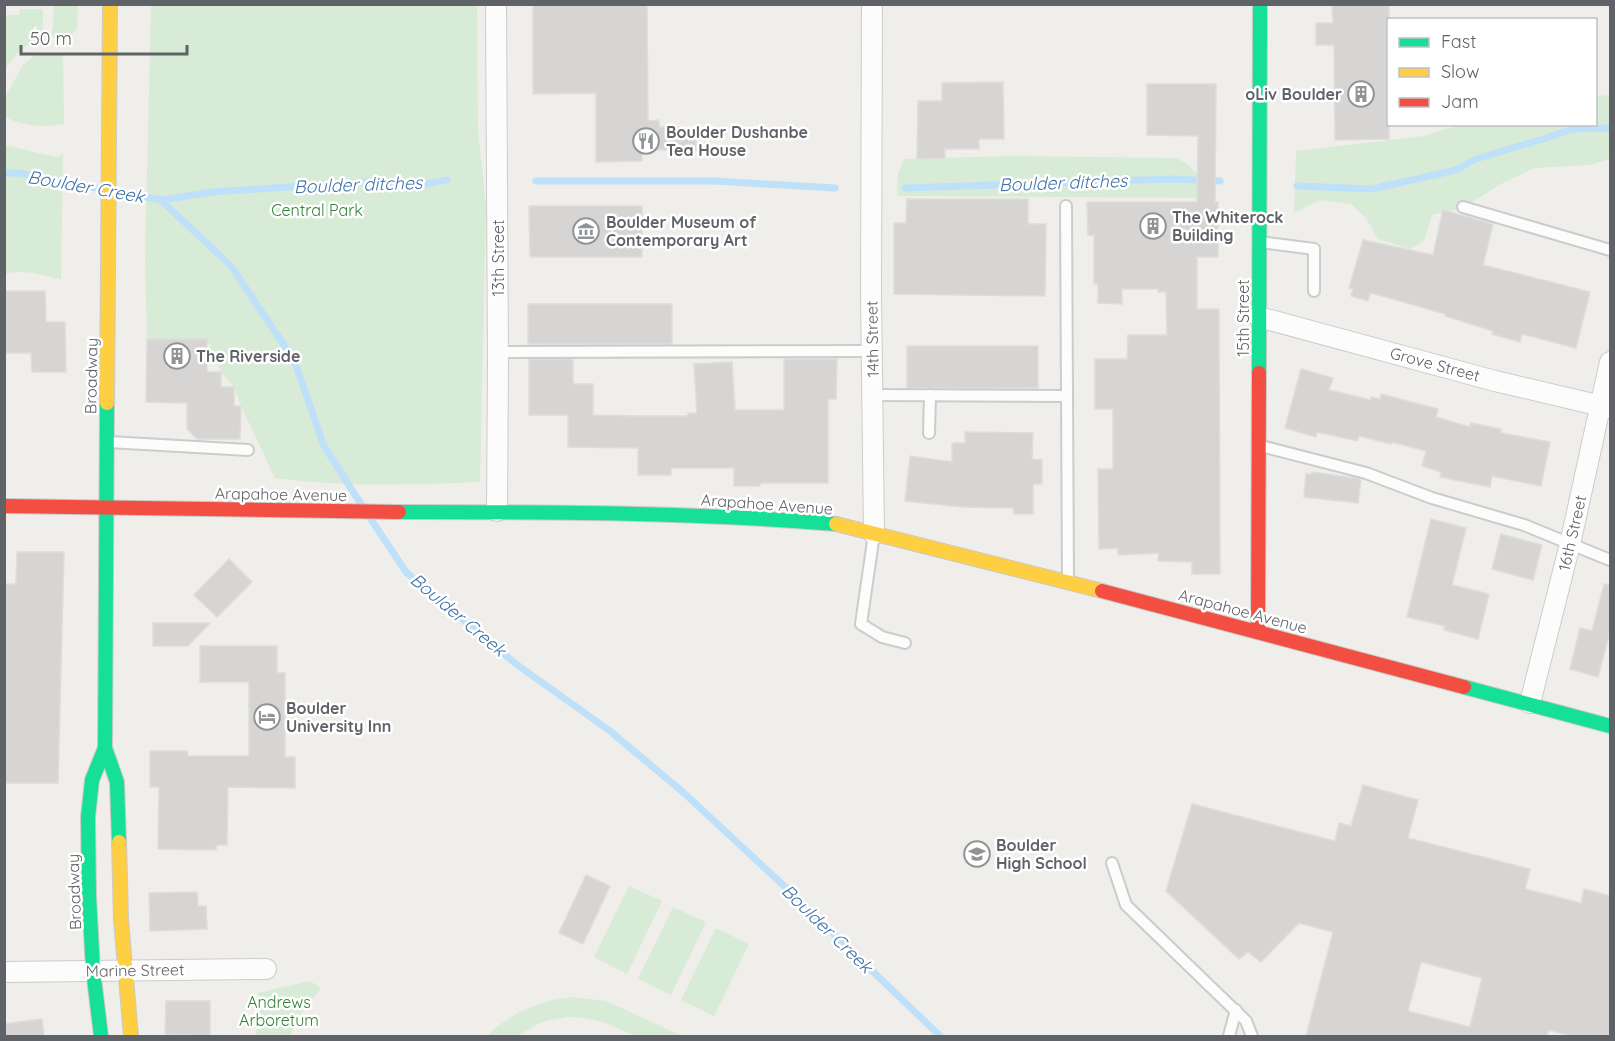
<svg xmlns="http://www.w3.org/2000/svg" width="1615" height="1041" viewBox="0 0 1615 1041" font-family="Quicksand,sans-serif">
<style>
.green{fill:#d8ebd6}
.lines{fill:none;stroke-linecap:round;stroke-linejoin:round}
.stream{stroke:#bfe0f9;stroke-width:7}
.building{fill:#d6d5d3;stroke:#deddd9;stroke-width:1.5;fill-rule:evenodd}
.lane-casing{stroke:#cbcccc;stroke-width:14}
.street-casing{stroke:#cbcccc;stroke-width:22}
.fast-casing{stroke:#cacacb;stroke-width:16}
.slow-casing{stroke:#cacacb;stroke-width:16}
.jam-casing{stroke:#cacacb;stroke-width:16}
.lane{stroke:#fdfcfc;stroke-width:10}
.street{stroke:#fdfcfc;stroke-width:20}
.fast{stroke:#16e098;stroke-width:14}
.slow{stroke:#ffcf43;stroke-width:14}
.jam{stroke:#f24e42;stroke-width:14}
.labels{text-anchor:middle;stroke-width:5;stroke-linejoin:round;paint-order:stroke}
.poi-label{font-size:16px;font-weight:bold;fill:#5f6368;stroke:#fff;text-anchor:start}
.park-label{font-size:16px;fill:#348238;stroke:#fff}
.street-label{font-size:16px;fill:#5f6368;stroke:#fff}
.water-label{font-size:18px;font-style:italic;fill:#4174aa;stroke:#fff}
</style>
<rect width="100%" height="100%" fill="#efeeea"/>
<g class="green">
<path d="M54,5H78L77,28C72,37 61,40 52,37Z"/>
<path d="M151,5H477L478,131L486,206L480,482C412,485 342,487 275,478L241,406L234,387L221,372L207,340L147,339L145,257Z"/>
<path d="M20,9H43V35L40,40C23,45 14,56 5,69V15H19Z"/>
<path d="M63,53L64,124C47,128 21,126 6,117L5,97L23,65L34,56Z"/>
<polygon points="1610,95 1610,159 1589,165 1534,168 1501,184 1463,208 1432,215 1424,241 1410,249 1378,239 1366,218 1351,204 1320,200 1294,213 1296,151 1424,136 1458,125 1596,124 1596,96"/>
<path d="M4,145L56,157L63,154L61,280C42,274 24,269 5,274Z"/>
<polygon points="1011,156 1177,158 1187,164 1196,173 1215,176 1214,198 897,196 898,174 904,159"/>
<polygon points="629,886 662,901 627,974 594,957"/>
<polygon points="673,907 706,922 671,995 638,979"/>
<polygon points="716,928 749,944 714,1016 681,1000"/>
<polygon points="310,981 321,988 301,1013 290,1036 256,1036 258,993"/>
<path d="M573,997L606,1001L682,1036H635L604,1022L578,1017H566L542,1022L517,1036H487C512,1012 538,1001 573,997Z"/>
</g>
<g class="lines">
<g class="stream">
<polyline points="4,173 19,173 102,189"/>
<polyline points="536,181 714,181 835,188"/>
<polyline points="1297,186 1372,189 1456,170 1476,159 1540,140 1572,129 1610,128"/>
<polyline points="905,188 1171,179 1220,181"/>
<polyline points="116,191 161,200 231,266 294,360 324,446 361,504"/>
<polyline points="161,200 212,192 363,182 426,184 447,180"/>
<polyline points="370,518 406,572 516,664 610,731 684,793 783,885 940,1036"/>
</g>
</g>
<g class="building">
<polygon points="533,4 647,4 648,121 659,120 659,127 679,127 679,132 696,132 696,150 642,150 642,161 596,162 596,93 533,94"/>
<polygon points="1332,4 1389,4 1389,139 1335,140 1334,45 1316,45 1316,23 1333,23"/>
<polygon points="1003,82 1004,139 979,139 979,149 945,149 945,158 917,159 918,101 942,101 942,83"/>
<polygon points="1147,84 1216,84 1215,202 1218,202 1218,257 1197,257 1197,309 1219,309 1220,574 1192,574 1192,562 1158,561 1159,553 1118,555 1118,548 1099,549 1098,469 1113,469 1113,409 1095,409 1095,359 1127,359 1128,335 1167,335 1166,292 1158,292 1158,289 1122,289 1122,304 1098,303 1098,283 1094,284 1094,235 1088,235 1087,202 1197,202 1198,136 1147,135"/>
<polygon points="907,199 1028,199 1028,224 1046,224 1045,296 894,294 894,223 906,223"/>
<polygon points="529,206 642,206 642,257 530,257"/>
<polygon points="1443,210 1493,224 1483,265 1590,292 1576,348 1522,334 1520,342 1492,334 1493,331 1445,316 1445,314 1379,295 1370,293 1368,301 1351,296 1353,289 1349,288 1363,240 1433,255"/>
<polygon points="4,291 45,291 46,322 65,322 66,372 32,372 31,353 4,353"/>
<rect x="528" y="304" width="144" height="40"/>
<polygon points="147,339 207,339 207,372 221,372 221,387 234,387 234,406 241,406 240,439 197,439 187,429 187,403 146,402"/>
<rect x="907" y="346" width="131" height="42"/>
<polygon points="529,359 573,359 573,384 593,384 593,415 638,416 688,416 688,413 697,413 694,364 732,362 735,410 784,410 784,359 837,359 836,399 828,399 828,483 760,483 760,486 734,486 734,468 671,468 671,475 638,475 638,448 568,447 568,415 529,415"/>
<polygon points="1301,369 1333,378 1329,390 1371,400 1371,397 1380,399 1381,394 1438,409 1436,417 1470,427 1471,423 1501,429 1501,433 1550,442 1541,486 1492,476 1490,487 1440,477 1441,472 1422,466 1426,451 1392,442 1391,444 1359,436 1357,441 1317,432 1316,437 1285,428"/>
<polygon points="965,432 1033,433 1032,459 1042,460 1042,484 1033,484 1033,514 1014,514 1013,508 962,507 905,501 910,456 952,462 952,443 965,443"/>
<polygon points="1312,472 1361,479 1358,503 1304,497 1306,474 1311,474"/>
<polygon points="1431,519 1466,528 1452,585 1489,594 1478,639 1444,630 1445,626 1407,617"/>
<polygon points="1501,534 1542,545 1533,580 1492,569"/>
<polygon points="17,552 64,552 58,783 4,783 4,584 16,584"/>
<polygon points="229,559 252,582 217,617 194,595"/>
<polygon points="1604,584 1611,585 1611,628 1598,677 1570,669 1580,628 1592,631"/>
<polygon points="153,623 210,623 188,646 153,646"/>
<polygon points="200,646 277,646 277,673 285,673 285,757 295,757 295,788 228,787 227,845 216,845 216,850 158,849 159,787 150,787 150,751 187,751 188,756 249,756 249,682 200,682"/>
<path d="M1363,785L1418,800L1408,838L1530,869L1525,889L1581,903L1584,889L1611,896V1036H1571L1549,1030L1547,1036H1306L1333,932L1299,923L1261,962L1248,952L1239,959L1166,891L1192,804L1335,841L1339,823L1351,826ZM1421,962L1482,978L1470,1027L1408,1011Z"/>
<polygon points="586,875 610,886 583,944 559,933"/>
<polygon points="197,892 198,906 206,906 207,929 150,931 149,893"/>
<polygon points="166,1001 210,1001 210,1036 165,1034"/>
<polygon points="42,1019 44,1036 4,1036 4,1024"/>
</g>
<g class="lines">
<g class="lane-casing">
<g id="lane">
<polyline points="1066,206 1068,580"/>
<polyline points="1463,207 1610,250"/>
<polyline points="1261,242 1314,249 1314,291"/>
<polyline points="498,352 872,351"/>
<polyline points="873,395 1067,396"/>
<polyline points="929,433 930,395"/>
<polyline points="109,442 248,450"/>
<polyline points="1261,446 1366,473 1432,498 1524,525 1610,560"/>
<polyline points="874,534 861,624 882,637 905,643"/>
<polyline points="1112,863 1126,905 1246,1021 1252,1036"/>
<polyline points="1229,1036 1236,1010"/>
</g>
</g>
<g class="street-casing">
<g id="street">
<polyline points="496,4 498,362 497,511"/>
<polyline points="872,4 871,293 874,534"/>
<polyline points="1259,317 1495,381 1610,408"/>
<polyline points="1530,703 1570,544 1610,362"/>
<polyline points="4,972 266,969"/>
</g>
</g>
<g class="fast-casing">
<g id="fast">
<polyline points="1259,373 1260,4"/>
<polyline points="107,403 105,748 117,782 119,842"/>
<path d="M399,512C545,512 691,512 836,524"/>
<polyline points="1464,687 1610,726"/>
<polyline points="101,1036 93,970 89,896 88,817 92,780 105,748"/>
</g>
</g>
<g class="slow-casing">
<g id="slow">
<polyline points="107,403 110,4"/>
<polyline points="836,524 1102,591"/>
<polyline points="119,842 121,919 131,1036"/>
</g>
</g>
<g class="jam-casing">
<g id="jam">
<polyline points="4,506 399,512"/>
<polyline points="1102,591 1464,687"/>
<polyline points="1258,631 1259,373"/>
</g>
</g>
<use href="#lane" class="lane"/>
<use href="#street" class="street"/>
<use href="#fast" class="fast"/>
<use href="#slow" class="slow"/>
<use href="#jam" class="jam"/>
</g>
<defs>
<g id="building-ring" transform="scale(1.35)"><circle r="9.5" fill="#fff" stroke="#919496" stroke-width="1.5"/><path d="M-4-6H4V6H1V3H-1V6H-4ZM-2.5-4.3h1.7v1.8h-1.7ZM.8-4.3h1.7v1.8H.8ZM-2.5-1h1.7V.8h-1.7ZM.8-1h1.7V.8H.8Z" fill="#919496"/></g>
<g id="restaurant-ring" transform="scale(1.35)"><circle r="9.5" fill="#fff" stroke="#919496" stroke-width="1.5"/><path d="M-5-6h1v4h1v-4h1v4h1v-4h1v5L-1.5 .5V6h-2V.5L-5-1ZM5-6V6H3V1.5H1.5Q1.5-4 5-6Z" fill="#919496"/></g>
<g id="museum-ring" transform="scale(1.35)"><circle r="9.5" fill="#fff" stroke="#919496" stroke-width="1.5"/><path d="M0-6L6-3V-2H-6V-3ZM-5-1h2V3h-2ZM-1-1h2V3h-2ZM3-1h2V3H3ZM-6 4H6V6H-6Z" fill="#919496"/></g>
<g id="hotel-ring" transform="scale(1.35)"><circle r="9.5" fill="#fff" stroke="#919496" stroke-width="1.5"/><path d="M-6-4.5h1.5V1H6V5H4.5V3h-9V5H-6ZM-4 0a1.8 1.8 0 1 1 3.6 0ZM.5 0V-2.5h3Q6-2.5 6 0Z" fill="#919496"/></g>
<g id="school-ring" transform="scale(1.35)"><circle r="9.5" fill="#fff" stroke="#919496" stroke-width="1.5"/><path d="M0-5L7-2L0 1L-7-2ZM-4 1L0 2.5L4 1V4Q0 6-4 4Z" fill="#919496"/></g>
</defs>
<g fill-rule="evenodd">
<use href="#building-ring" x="1361" y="94"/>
<use href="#restaurant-ring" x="646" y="141"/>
<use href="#building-ring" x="1153" y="226"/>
<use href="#museum-ring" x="586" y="231"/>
<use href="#building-ring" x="177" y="356"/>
<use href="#hotel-ring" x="267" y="717"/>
<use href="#school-ring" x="977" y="854"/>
</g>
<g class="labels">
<g class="poi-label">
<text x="1342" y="100" text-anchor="end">oLiv Boulder</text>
<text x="666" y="138">Boulder Dushanbe<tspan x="666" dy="18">Tea House</tspan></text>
<text x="1172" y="223">The Whiterock<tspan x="1172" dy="18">Building</tspan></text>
<text x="606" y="228">Boulder Museum of<tspan x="606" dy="18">Contemporary Art</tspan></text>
<text x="196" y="362">The Riverside</text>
<text x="286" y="714">Boulder<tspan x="286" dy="18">University Inn</tspan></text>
<text x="996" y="851">Boulder<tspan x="996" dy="18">High School</tspan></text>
</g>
<g class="park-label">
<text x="317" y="216">Central Park</text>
<text x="279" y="1008">Andrews<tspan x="279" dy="18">Arboretum</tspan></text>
</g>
<g class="street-label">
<text transform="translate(498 258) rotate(-90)" y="6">13th Street</text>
<text transform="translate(1243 318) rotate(-90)" y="6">15th Street</text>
<text transform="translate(872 339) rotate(-91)" y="6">14th Street</text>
<text transform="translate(1435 364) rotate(15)" y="6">Grove Street</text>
<text transform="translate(91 376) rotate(-89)" y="6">Broadway</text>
<text transform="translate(281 494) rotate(1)" y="6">Arapahoe Avenue</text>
<text transform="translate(767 504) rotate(4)" y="6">Arapahoe Avenue</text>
<text transform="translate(1572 533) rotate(-77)" y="6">16th Street</text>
<text transform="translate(1243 611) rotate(15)" y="6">Arapahoe Avenue</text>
<text transform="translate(74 892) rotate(-92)" y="6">Broadway</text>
<text transform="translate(135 970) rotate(-1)" y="6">Marine Street</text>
</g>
<g class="water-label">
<text transform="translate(1063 183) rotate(-2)" y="6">Boulder ditches</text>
<text transform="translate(358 185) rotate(-2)" y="6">Boulder ditches</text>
<text transform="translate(86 187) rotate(10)" y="6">Boulder Creek</text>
<text transform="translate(458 615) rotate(40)" y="6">Boulder Creek</text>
<text transform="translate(827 929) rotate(44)" y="6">Boulder Creek</text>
</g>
</g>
<rect width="1615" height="1041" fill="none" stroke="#5f6368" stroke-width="12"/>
<rect x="1387" y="18" width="210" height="108" fill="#ffffff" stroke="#bfc1c3" stroke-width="1.5"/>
<rect x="1399" y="38" width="30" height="9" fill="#16e098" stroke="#bfc1c3" stroke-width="1.5"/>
<text x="1441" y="48" font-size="18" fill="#5f6368">Fast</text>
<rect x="1399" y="68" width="30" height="9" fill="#ffcf43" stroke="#bfc1c3" stroke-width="1.5"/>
<text x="1441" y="78" font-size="18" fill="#5f6368">Slow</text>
<rect x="1399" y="98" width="30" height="9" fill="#f24e42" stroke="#bfc1c3" stroke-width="1.5"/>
<text x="1441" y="108" font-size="18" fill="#5f6368">Jam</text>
<path d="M21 45v9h166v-9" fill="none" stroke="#5f6368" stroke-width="3"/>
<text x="30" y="45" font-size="18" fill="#5f6368" stroke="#ffffff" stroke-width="4.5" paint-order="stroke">50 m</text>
</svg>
